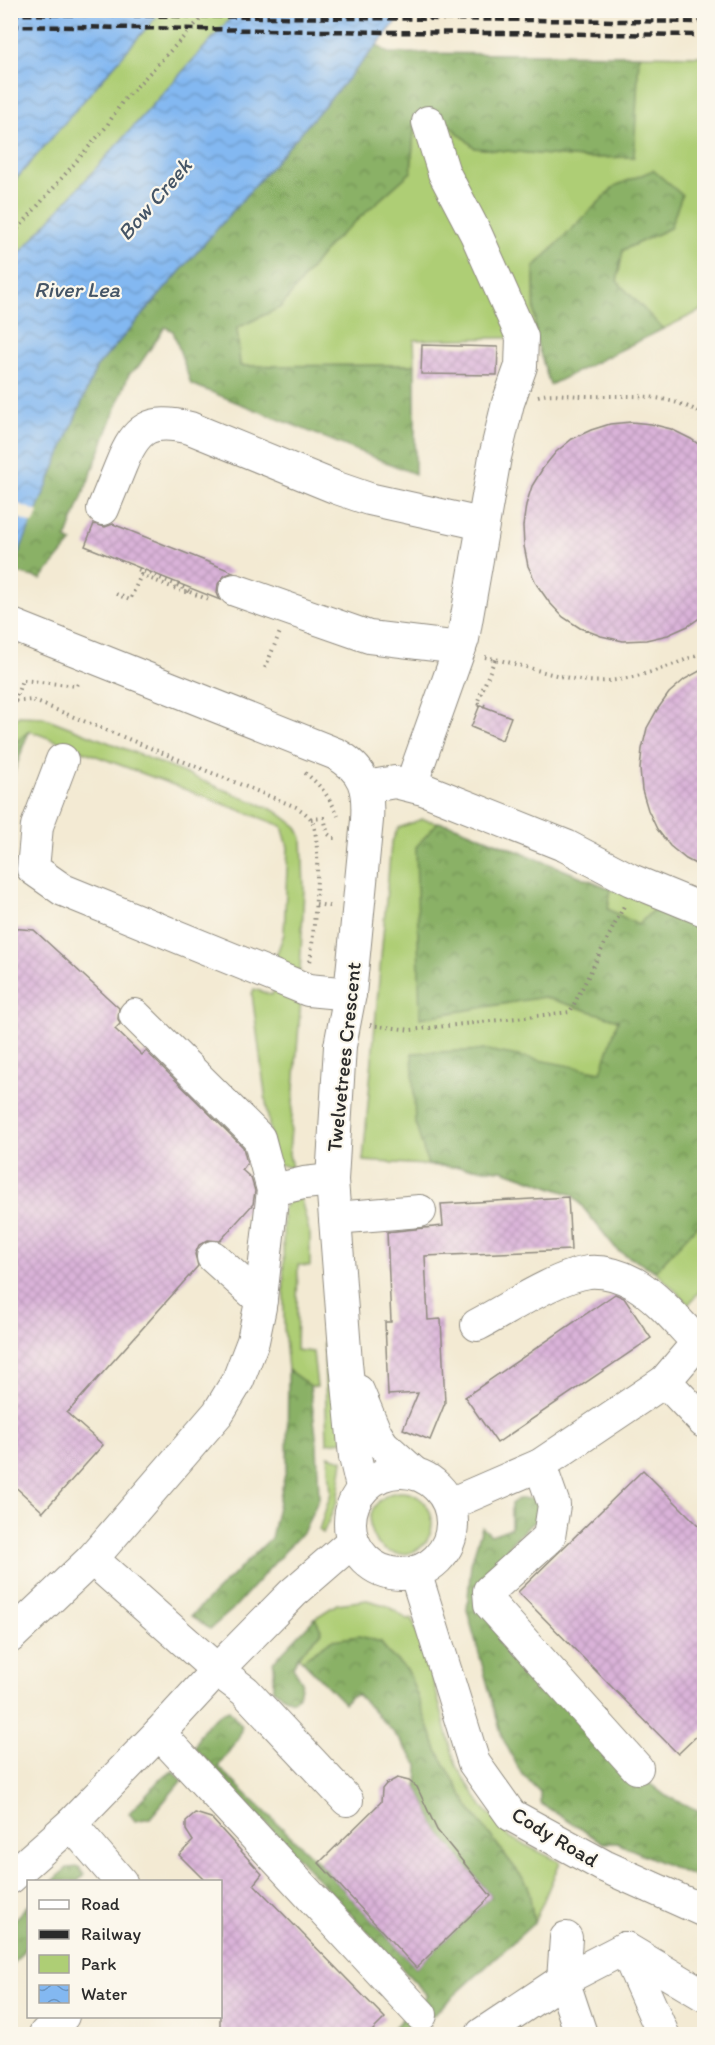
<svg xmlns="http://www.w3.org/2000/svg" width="715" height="2045" viewBox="0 0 715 2045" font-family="Itim,sans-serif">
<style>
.green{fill:#aece75;stroke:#6c7c50;stroke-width:1.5}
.forest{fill:url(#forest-crowns);stroke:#5a6e48;stroke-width:1.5}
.water{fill:url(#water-waves);stroke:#57728e;stroke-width:1.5}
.pier{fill:#f3ead3}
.building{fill:url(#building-cross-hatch)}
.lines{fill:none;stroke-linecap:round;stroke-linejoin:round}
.minor-casing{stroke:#8f8a7f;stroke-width:34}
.path{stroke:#8f8a7f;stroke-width:4;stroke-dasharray:1.5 4.5;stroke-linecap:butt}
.minor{stroke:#fff;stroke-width:32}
.rail{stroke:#2b2b2b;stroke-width:4.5;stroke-dasharray:9 4.5;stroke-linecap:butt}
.labels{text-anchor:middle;stroke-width:4.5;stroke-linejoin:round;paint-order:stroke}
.street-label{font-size:21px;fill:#2b2b2b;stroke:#fbf7ec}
.water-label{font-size:22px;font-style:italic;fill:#455566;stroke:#fbf7ec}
</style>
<defs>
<pattern id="forest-crowns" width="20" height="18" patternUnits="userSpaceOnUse" patternTransform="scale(1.5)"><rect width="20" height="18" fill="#8ab166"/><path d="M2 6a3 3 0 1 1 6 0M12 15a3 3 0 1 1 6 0" fill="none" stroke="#719054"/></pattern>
<pattern id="water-waves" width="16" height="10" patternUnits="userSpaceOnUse" patternTransform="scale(1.5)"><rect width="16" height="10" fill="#83b8f1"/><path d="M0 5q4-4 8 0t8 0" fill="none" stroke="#6b96c3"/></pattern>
<pattern id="building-cross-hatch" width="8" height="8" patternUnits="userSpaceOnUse" patternTransform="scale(1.5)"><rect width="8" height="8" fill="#dab3d9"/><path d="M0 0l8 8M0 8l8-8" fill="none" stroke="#bb9aba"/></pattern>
</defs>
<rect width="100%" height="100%" fill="#fbf7ec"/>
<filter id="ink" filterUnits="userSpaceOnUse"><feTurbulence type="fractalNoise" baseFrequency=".0167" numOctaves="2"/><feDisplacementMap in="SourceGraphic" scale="12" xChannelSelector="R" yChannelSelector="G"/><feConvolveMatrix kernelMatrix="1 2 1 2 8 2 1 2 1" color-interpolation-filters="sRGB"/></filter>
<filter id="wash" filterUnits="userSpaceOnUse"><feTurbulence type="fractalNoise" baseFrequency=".008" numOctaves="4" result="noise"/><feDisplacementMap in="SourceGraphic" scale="24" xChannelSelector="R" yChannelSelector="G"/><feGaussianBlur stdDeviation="1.35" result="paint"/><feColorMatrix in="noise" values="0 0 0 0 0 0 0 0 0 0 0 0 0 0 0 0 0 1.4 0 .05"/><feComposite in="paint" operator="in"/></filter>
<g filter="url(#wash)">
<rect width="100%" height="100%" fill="#f3ead3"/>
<g class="green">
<polygon points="161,11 237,11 11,263 11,185"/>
<polygon points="639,55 704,56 704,309 663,329 617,282 623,250 670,228 570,232 534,267 535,337 414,340 415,365 240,366 237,328 281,307 330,244 411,172 415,114 433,110 475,148 583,158 633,157"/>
<polygon points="19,716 43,717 128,750 276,811 297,827 302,838 304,889 300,972 273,964 284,934 288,847 282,826 30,731 15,742 11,750 11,722"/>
<polygon points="422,819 455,826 704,926 704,1286 689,1304 655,1271 618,1251 573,1195 503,1170 363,1161 391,844 398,828"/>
<polygon points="275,988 301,999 289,1154 292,1168 274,1163 252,994 254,989 272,995"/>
<polygon points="301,1199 310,1235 310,1266 298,1265 296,1350 313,1352 317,1387 310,1386 288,1370 284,1328 283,1209 289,1201"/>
<polygon points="324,1342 341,1411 343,1441 327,1443"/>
<polygon points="328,1456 343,1460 337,1502 323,1533 319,1530 331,1493"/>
<circle cx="401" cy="1523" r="31"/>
<polygon points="367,1600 388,1606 408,1620 412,1618 429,1665 456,1766 482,1806 511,1838 560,1862 534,1923 528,1885 470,1809 437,1750 408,1671 387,1652 381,1642 332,1640 302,1660 298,1656 322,1632 315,1618 337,1604"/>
</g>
<g class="forest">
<polygon points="377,45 388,53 639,55 634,157 583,158 475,148 433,110 415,114 411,172 330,244 281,307 237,328 240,366 415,365 415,474 191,384 173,331 165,327 138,367 129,374 66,539 72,542 41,579 11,571 96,368"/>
<polygon points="653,170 682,195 670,228 623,250 617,281 663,329 550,385 535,337 534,267 615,186"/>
<path d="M29,731L11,781C10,753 6,749 29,731Z"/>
<polygon points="438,822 455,826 611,889 608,909 638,925 656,907 704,926 704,1218 655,1271 618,1251 573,1195 503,1170 428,1165 415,1122 412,1053 487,1050 601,1072 618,1020 544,997 420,1018 416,847"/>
<polygon points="288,1370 310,1386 317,1444 319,1498 305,1529 232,1610 210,1629 191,1616 271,1538 287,1465"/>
<polygon points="537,1498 542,1514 512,1542 487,1579 622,1762 666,1796 704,1813 704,1881 617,1843 603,1843 540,1803 540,1792 521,1773 502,1737 467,1610 471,1563 482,1527 491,1535 511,1528 511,1504 518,1499"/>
<path d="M315,1618L322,1632L298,1656L293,1667L302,1682L299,1695L293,1701L286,1698L273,1689C271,1678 277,1673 273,1662Z"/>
<path d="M359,1636L381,1642L387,1652L408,1671L437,1750L470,1809L528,1885L534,1923L412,2034H387L427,1995L195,1748C199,1730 212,1716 229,1710L242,1726L239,1737L218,1767L319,1863L416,1968L491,1896L437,1830L417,1787L418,1765L395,1734L358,1695L351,1696L344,1703L302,1660L332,1640Z"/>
<polygon points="173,1771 182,1780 150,1818 135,1821 129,1813 162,1777"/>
<polygon points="79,1867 84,1875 78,1881 53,1881 67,1868"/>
<polygon points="28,1905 28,1944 12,1966 11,1983 11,1923"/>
</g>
<g class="water">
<polygon points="15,10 161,11 11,185 10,18"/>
<polygon points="237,11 405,11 377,45 96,368 11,572 11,263"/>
</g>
<polygon class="pier" points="11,501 39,512 33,524 11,515"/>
<g id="blocks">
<g class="building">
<polygon points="422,345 498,347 497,375 421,374"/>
<polygon points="631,422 651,424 671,429 691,439 705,449 705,614 688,626 668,635 646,640 623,641 601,636 580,628 563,617 549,602 537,585 528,566 524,546 523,526 526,505 532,486 543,468 556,452 572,439 591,430 610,424"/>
<polygon points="94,524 105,527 113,524 233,572 224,576 218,584 217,593 220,600 85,546"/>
<polygon points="705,668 705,869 686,859 670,846 657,829 648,810 642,790 640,769 642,749 647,728 657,710 669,693 685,679"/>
<polygon points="480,705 511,717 502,740 471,727"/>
<polygon points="10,928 34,930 119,1008 118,1019 120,1024 115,1029 142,1055 146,1051 243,1147 247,1163 242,1170 251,1178 255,1191 253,1204 220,1241 208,1240 199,1245 195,1254 198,1266 67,1413 103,1445 43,1512 10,1482"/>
<polygon points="568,1197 571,1250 425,1256 428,1320 441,1319 445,1403 430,1440 403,1429 418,1393 388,1395 385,1322 391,1322 387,1232 443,1226 441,1204"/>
<polygon points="615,1294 624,1298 651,1338 497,1443 465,1397"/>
<polygon points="643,1470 705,1532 705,1728 678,1754 518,1592"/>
<polygon points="397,1778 409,1781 417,1787 437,1830 491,1896 416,1968 319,1863 381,1802 382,1789 386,1784"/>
<polygon points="195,1813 211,1818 262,1874 254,1884 385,2018 369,2034 220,2034 220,1881 205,1881 179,1855 193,1841 186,1830 186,1821"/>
</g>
</g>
</g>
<g filter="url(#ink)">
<use href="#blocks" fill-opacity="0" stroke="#8f8a7f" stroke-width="1.5"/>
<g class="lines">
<g class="minor-casing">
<g id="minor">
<path d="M103,509C109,494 115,480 121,465C136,428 149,418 190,428L337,488L369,499L482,524"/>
<polyline points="235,590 369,637 460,648"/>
<path d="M10,624L336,754C365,770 369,789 367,820L350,994L340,1046L332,1180L346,1363L355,1457L362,1487"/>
<polyline points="62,760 37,826 33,869 63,890 308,990 350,994"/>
<polyline points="411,785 463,639 495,457 508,403 521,366 522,337 476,234 444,173 428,122"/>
<polyline points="366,787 395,782 423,789 566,846 631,880 704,910"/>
<polyline points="273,1190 304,1183 332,1180"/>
<polyline points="335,1218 420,1211"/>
<polyline points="213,1257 261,1300"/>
<path d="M477,1325C506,1310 557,1276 589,1272C604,1271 621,1276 634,1283C659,1298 678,1322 698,1343"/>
<polyline points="665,1381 704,1422"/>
<polyline points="358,1391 376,1434 383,1445 413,1472"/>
<polyline points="540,1465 554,1505 549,1537 489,1591 490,1604 637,1768"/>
<circle cx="401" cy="1523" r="51"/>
<polyline points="450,1504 540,1465 665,1381 704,1335"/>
<polyline points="92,1559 217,1670 245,1691 347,1800"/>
<polyline points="415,1572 474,1763 511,1815 604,1866 704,1911"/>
<polyline points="10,1637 92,1559 218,1413 238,1380 253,1341 260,1307 273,1190 259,1138 135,1015"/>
<polyline points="159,1733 421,2015"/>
<polyline points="71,1824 121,1882"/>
<polyline points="10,1878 71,1824 159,1733 217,1670 293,1593 353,1541"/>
<polyline points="566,1938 563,1980 581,2034"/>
<polyline points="625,1948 663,2034"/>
<polyline points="625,1948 704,1995"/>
<polyline points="45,2034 63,2016"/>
<polyline points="482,2034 563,1980 625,1948"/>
</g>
</g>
<g class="path">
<polyline points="10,238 106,127 122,102 209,10"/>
<path d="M538,396C554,392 568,396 585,396C634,397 658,391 704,414"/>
<polyline points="190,592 209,600"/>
<polyline points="116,594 130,600 141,575 184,592 190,592 184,588 135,568"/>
<path d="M485,657C517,663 548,675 580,680C619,687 669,667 704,652"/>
<polyline points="265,668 280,632"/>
<polyline points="15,701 22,680 77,686 79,681"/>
<path d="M10,702L32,700L296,807C301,810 307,814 311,819C324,838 313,937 310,963"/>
<polyline points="485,706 477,703 495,659"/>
<path d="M305,773C320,784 331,799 338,816"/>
<polyline points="311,819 324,818 328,834 333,838 338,838"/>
<polyline points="316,904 333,907"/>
<polyline points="370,1025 411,1030 570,1012 624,906"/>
</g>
<use href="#minor" class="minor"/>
<g class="rail">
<polyline points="10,14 704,22"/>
<polyline points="10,26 388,32 704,35"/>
</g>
</g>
</g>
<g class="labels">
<g class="street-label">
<text transform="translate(344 1057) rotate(-84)" y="7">Twelvetrees Crescent</text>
<text transform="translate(555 1837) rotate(31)" y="7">Cody Road</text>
</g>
<g class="water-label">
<text transform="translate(154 199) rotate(-49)" y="8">Bow Creek</text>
<text x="77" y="297">River Lea</text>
</g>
</g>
<rect width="715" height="2045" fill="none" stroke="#fbf7ec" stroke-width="36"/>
<rect x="27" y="1880" width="195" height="138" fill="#fbf7ec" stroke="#a8a59f" stroke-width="1.5"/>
<rect x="39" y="1900" width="30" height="9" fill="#ffffff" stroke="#a8a59f" stroke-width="1.5"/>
<text x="81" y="1910" font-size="18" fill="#2b2b2b">Road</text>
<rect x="39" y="1930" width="30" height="9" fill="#2b2b2b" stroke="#a8a59f" stroke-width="1.5"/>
<text x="81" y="1940" font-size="18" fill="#2b2b2b">Railway</text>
<rect x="39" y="1955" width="30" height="18" fill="#aece75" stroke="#a8a59f" stroke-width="1.5"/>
<text x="81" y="1970" font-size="18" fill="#2b2b2b">Park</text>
<rect x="39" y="1985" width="30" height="18" fill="url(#water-waves)" stroke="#a8a59f" stroke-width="1.5"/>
<text x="81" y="2000" font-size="18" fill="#2b2b2b">Water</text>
</svg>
